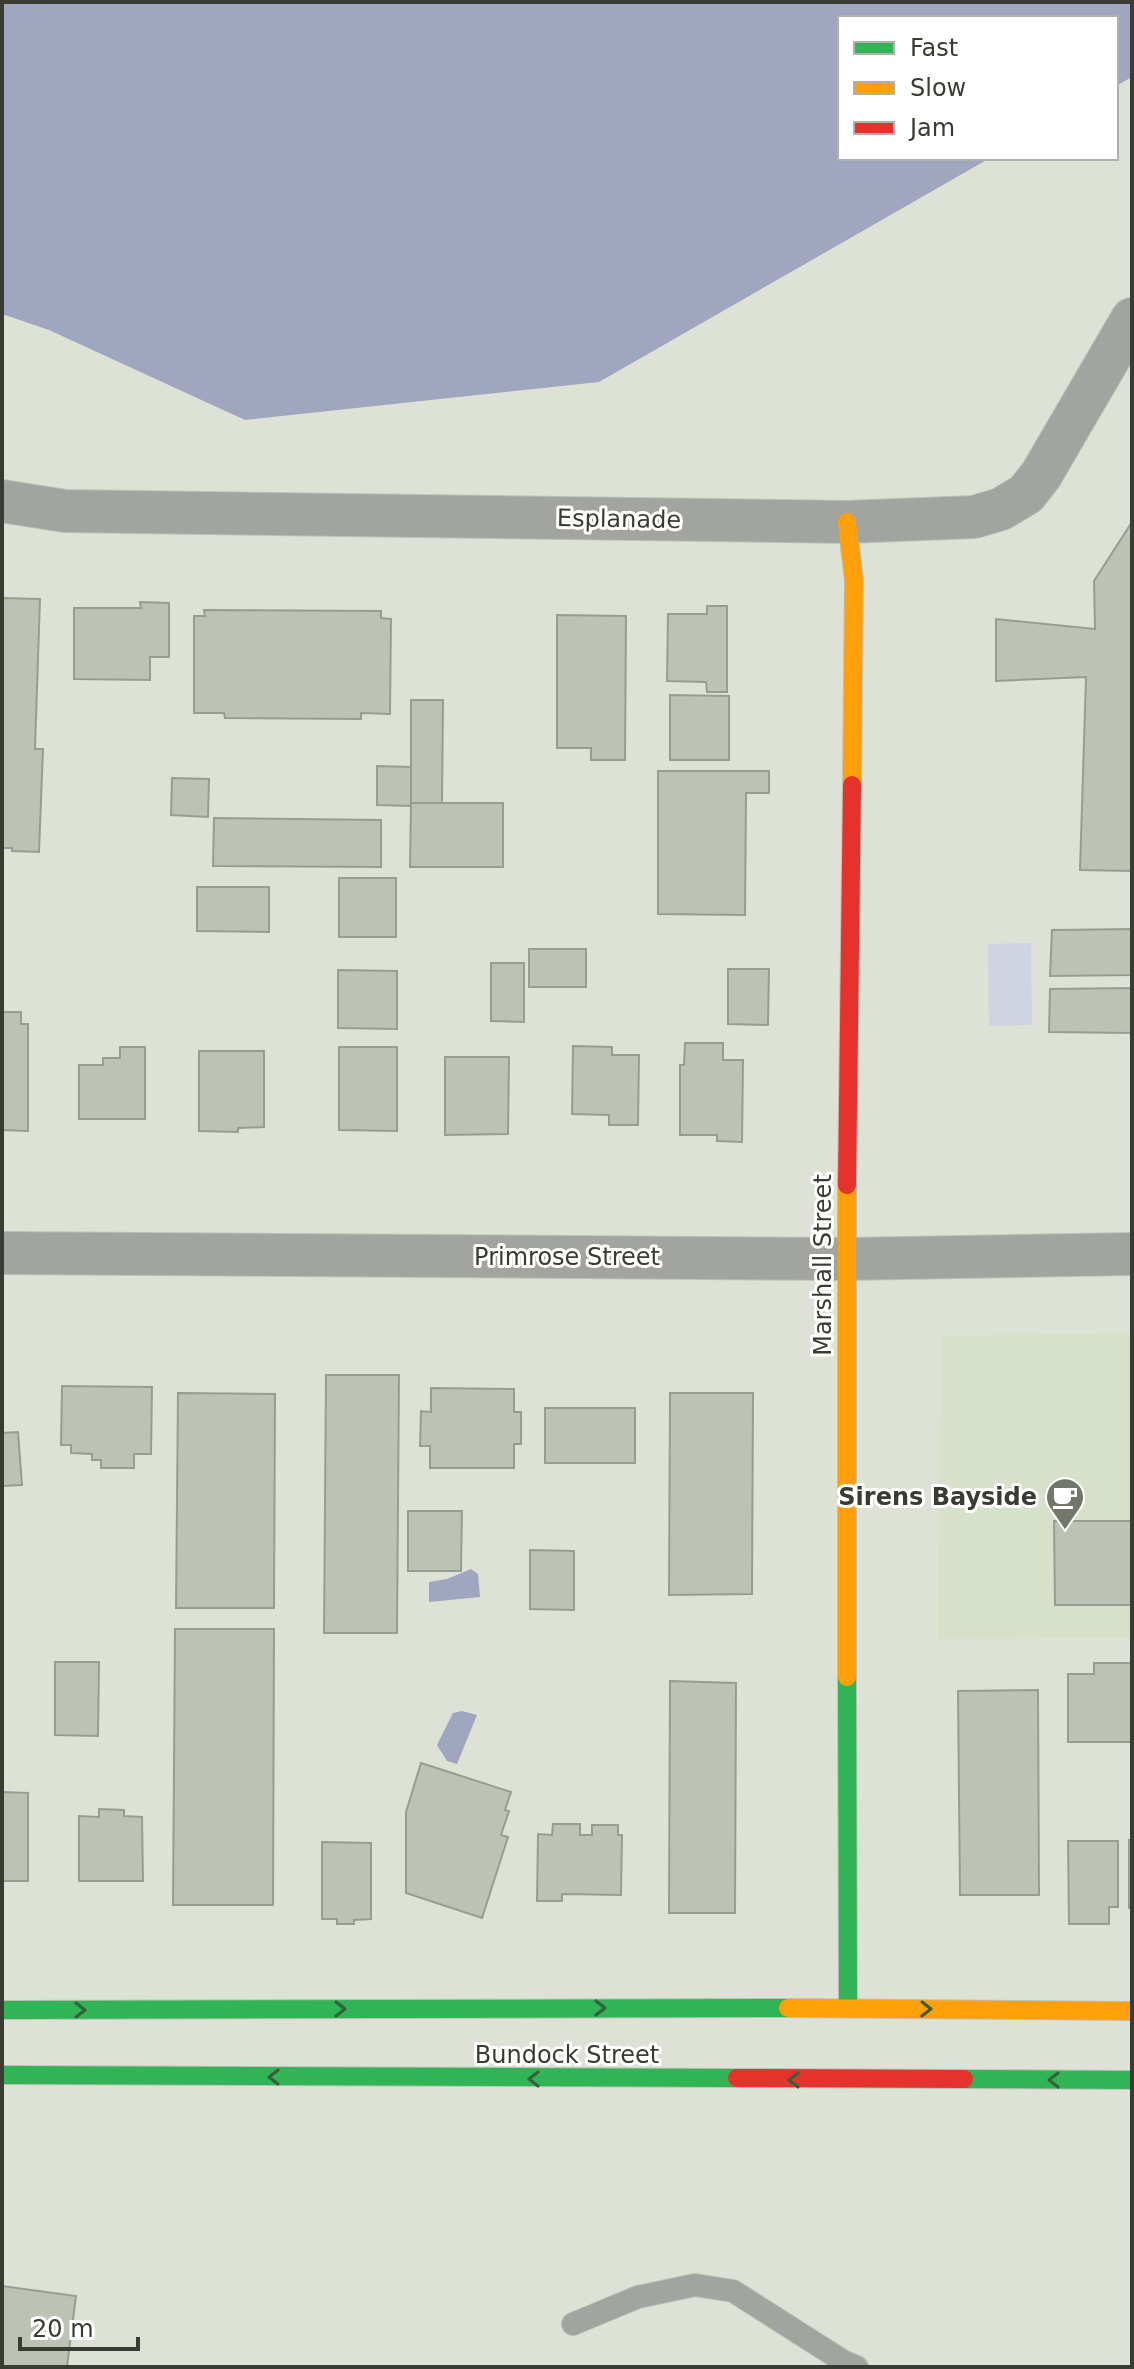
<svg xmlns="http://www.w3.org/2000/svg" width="1134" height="2369" viewBox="0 0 1134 2369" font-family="'DejaVu Sans',sans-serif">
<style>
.built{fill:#d7e0c9}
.pitch{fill:#cfd5e0}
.water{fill:#a0a6c0}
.building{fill:#bcc2b4;stroke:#999c93;stroke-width:2}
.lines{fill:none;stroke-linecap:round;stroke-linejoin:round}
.lane-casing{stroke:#bcc0b6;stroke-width:24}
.street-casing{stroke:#bcc0b6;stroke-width:44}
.fast-casing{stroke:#bcc0b6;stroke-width:20}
.slow-casing{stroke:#bcc0b6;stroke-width:20}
.jam-casing{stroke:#bcc0b6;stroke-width:20}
.lane{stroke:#a2a49f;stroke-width:22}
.street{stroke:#a2a49f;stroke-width:42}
.fast{stroke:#30b455;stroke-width:18}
.slow{stroke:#ff9f0a;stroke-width:18}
.jam{stroke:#e5322d;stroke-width:18}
.oneway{stroke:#36603c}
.labels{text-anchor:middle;stroke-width:6;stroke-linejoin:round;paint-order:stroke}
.street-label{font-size:24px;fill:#383c32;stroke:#fff}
.poi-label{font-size:24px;font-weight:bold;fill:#383c32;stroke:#fff;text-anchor:end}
</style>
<rect width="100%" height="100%" fill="#dee2d6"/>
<polygon class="built" points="1132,1333 1132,1638 938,1639 942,1336"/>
<polygon class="pitch" points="1031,943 1032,1025 989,1026 988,944"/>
<g class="water">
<polygon points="2,2 1132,2 1132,77 1116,86 1116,18 840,18 840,158 990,158 599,382 245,420 49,330 2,314"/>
<polygon points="471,1569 478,1574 480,1597 429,1602 429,1582 447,1579"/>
<polygon points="462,1711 477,1715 457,1764 447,1761 437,1745 453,1713"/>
</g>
<g class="building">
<polygon points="1132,522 1132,871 1080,870 1086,677 996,681 996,619 1095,629 1094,581"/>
<polygon points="2,598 40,599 35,749 43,749 39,852 12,851 12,848 2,848"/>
<polygon points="140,602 169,603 169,657 150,657 150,680 74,679 74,608 141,608"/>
<polygon points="707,606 727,606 727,692 707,692 706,682 667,681 668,614 707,614"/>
<polygon points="204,610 381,611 381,618 391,619 390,714 361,713 361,719 225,718 224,713 194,713 194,616 205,616"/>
<polygon points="557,615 626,616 625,760 591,760 591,748 557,748"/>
<polygon points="670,695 729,696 729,760 670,760"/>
<polygon points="411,700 443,700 442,803 411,803"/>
<polygon points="377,766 411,767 411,806 377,805"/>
<polygon points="658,771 769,771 769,793 746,793 745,915 658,914"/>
<polygon points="172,778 209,779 208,817 171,815"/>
<polygon points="411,803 503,803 503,867 410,867"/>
<polygon points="214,818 381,820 381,867 213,866"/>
<rect x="339" y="878" width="57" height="59"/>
<polygon points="197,887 269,887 269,932 197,931"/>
<polygon points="1132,929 1132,975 1050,976 1052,930"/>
<rect x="529" y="949" width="57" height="38"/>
<polygon points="491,963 524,963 524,1022 491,1021"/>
<polygon points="728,969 769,969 768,1025 728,1024"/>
<polygon points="338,970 397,971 397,1029 338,1028"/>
<polygon points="1132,988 1132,1033 1049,1032 1050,989"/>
<polygon points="2,1012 21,1012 21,1024 28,1024 28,1131 2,1130"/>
<polygon points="685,1043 723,1043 723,1060 743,1060 742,1142 717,1141 717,1135 680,1135 680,1065 684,1065"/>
<polygon points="573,1046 612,1047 612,1055 639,1055 638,1125 609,1125 609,1115 572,1114"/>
<polygon points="120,1047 145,1047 145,1119 79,1119 79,1065 103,1065 103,1058 120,1058"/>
<polygon points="339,1047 397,1047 397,1131 339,1130"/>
<polygon points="199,1051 264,1051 264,1127 238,1128 238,1132 199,1131"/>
<polygon points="445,1057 509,1057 508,1134 445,1135"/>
<polygon points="326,1375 399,1375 397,1633 324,1633"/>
<polygon points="62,1386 152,1387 151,1454 134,1454 134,1468 101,1468 101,1460 92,1460 92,1454 71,1453 71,1445 61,1445"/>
<polygon points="431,1388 514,1389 514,1412 521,1412 521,1444 514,1444 514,1468 430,1468 430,1446 420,1446 421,1411 431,1412"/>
<polygon points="178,1393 275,1394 274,1608 176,1608"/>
<polygon points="670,1393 753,1393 752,1594 669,1595"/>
<rect x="545" y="1408" width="90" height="55"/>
<polygon points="18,1432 22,1485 2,1486 2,1433"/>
<polygon points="408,1511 462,1511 461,1571 408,1571"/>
<polygon points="1054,1521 1132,1521 1132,1605 1055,1605"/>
<polygon points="530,1550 574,1551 574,1610 530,1609"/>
<polygon points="175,1629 274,1629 273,1905 173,1905"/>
<polygon points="55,1662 99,1662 98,1736 55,1735"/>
<polygon points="1094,1663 1132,1663 1132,1756 1131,1742 1068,1742 1068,1674 1094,1674"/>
<polygon points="670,1681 736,1683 735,1913 669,1913"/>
<polygon points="1038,1690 1039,1895 960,1895 958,1691"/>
<polygon points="421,1763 511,1792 505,1810 509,1811 501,1835 508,1837 482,1918 406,1893 406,1812"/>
<polygon points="2,1792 28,1793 28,1881 2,1881"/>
<polygon points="99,1809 124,1810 124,1816 142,1817 143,1881 79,1881 79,1816 99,1817"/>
<polygon points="553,1824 580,1824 580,1835 592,1835 592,1825 618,1825 618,1835 622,1835 621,1895 562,1894 562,1901 537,1901 538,1834 552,1835"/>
<rect x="1129" y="1840" width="3" height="68"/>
<polygon points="1068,1841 1118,1841 1118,1907 1109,1907 1109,1924 1069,1924"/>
<polygon points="322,1842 371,1843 371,1919 354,1920 354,1924 337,1924 337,1919 322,1919"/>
<polygon points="2,2286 76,2296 67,2367 2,2367"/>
</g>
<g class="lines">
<g class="lane-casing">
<polyline id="lane" points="573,2324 638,2297 695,2285 733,2291 843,2361 857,2367"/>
</g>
<g class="street-casing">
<g id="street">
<polyline points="2,501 65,511 847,522 974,517 1001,509 1026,494 1041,475 1132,319"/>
<polyline points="2,1253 846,1259 1132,1254"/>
</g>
</g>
<g class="fast-casing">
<g id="fast">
<polyline points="847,1677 848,2008"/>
<polyline points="2,2010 788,2008"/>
<polyline points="2,2075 737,2078"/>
<polyline points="964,2079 1132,2080"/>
</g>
</g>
<g class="slow-casing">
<g id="slow">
<polyline points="847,522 854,580 852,785"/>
<polyline points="847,1185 847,1677"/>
<polyline points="788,2008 1132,2011"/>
</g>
</g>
<g class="jam-casing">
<g id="jam">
<polyline points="847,1185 852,785"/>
<polyline points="737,2078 964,2079"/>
</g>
</g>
<use href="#lane" class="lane"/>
<use href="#street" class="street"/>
<use href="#fast" class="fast"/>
<use href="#slow" class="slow"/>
<use href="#jam" class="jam"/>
</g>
<defs><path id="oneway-chevron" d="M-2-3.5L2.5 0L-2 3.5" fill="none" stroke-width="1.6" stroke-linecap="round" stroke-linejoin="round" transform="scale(2)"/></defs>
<g class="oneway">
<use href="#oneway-chevron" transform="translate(600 2008)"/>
<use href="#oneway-chevron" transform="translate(340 2009)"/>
<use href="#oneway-chevron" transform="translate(926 2009) rotate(1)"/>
<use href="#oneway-chevron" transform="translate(80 2010)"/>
<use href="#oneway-chevron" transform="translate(274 2077) rotate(-179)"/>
<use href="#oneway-chevron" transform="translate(534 2079) rotate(-180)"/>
<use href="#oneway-chevron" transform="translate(794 2080) rotate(-180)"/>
<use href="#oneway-chevron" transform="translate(1054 2080) rotate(180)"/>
</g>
<defs>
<g id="cafe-pin" transform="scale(2)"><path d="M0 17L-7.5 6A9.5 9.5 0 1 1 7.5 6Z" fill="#72766b" stroke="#fff"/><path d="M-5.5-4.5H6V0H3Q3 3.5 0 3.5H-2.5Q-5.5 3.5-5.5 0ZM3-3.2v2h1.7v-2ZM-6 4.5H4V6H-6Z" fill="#fff"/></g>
</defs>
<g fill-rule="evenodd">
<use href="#cafe-pin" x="1065" y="1497"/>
</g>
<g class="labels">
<g class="street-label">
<text transform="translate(619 519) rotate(1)" y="8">Esplanade</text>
<text x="567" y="1265">Primrose Street</text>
<text transform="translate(823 1265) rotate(-90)" y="8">Marshall Street</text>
<text x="567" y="2063">Bundock Street</text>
</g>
<g class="poi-label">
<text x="1037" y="1505">Sirens Bayside</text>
</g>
</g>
<rect width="1134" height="2369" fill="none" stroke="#383c32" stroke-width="8"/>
<rect x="838" y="16" width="280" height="144" fill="#ffffff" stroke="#afb1ad" stroke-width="2"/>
<rect x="854" y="42" width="40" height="12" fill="#30b455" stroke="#afb1ad" stroke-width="2"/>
<text x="910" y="56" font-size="24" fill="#383c32">Fast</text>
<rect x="854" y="82" width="40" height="12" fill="#ff9f0a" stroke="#afb1ad" stroke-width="2"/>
<text x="910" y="96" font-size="24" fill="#383c32">Slow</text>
<rect x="854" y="122" width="40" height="12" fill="#e5322d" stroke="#afb1ad" stroke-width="2"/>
<text x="910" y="136" font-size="24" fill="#383c32">Jam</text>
<path d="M20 2337v12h118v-12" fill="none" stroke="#383c32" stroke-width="4"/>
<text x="32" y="2337" font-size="24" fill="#383c32" stroke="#ffffff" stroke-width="6" paint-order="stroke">20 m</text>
</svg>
